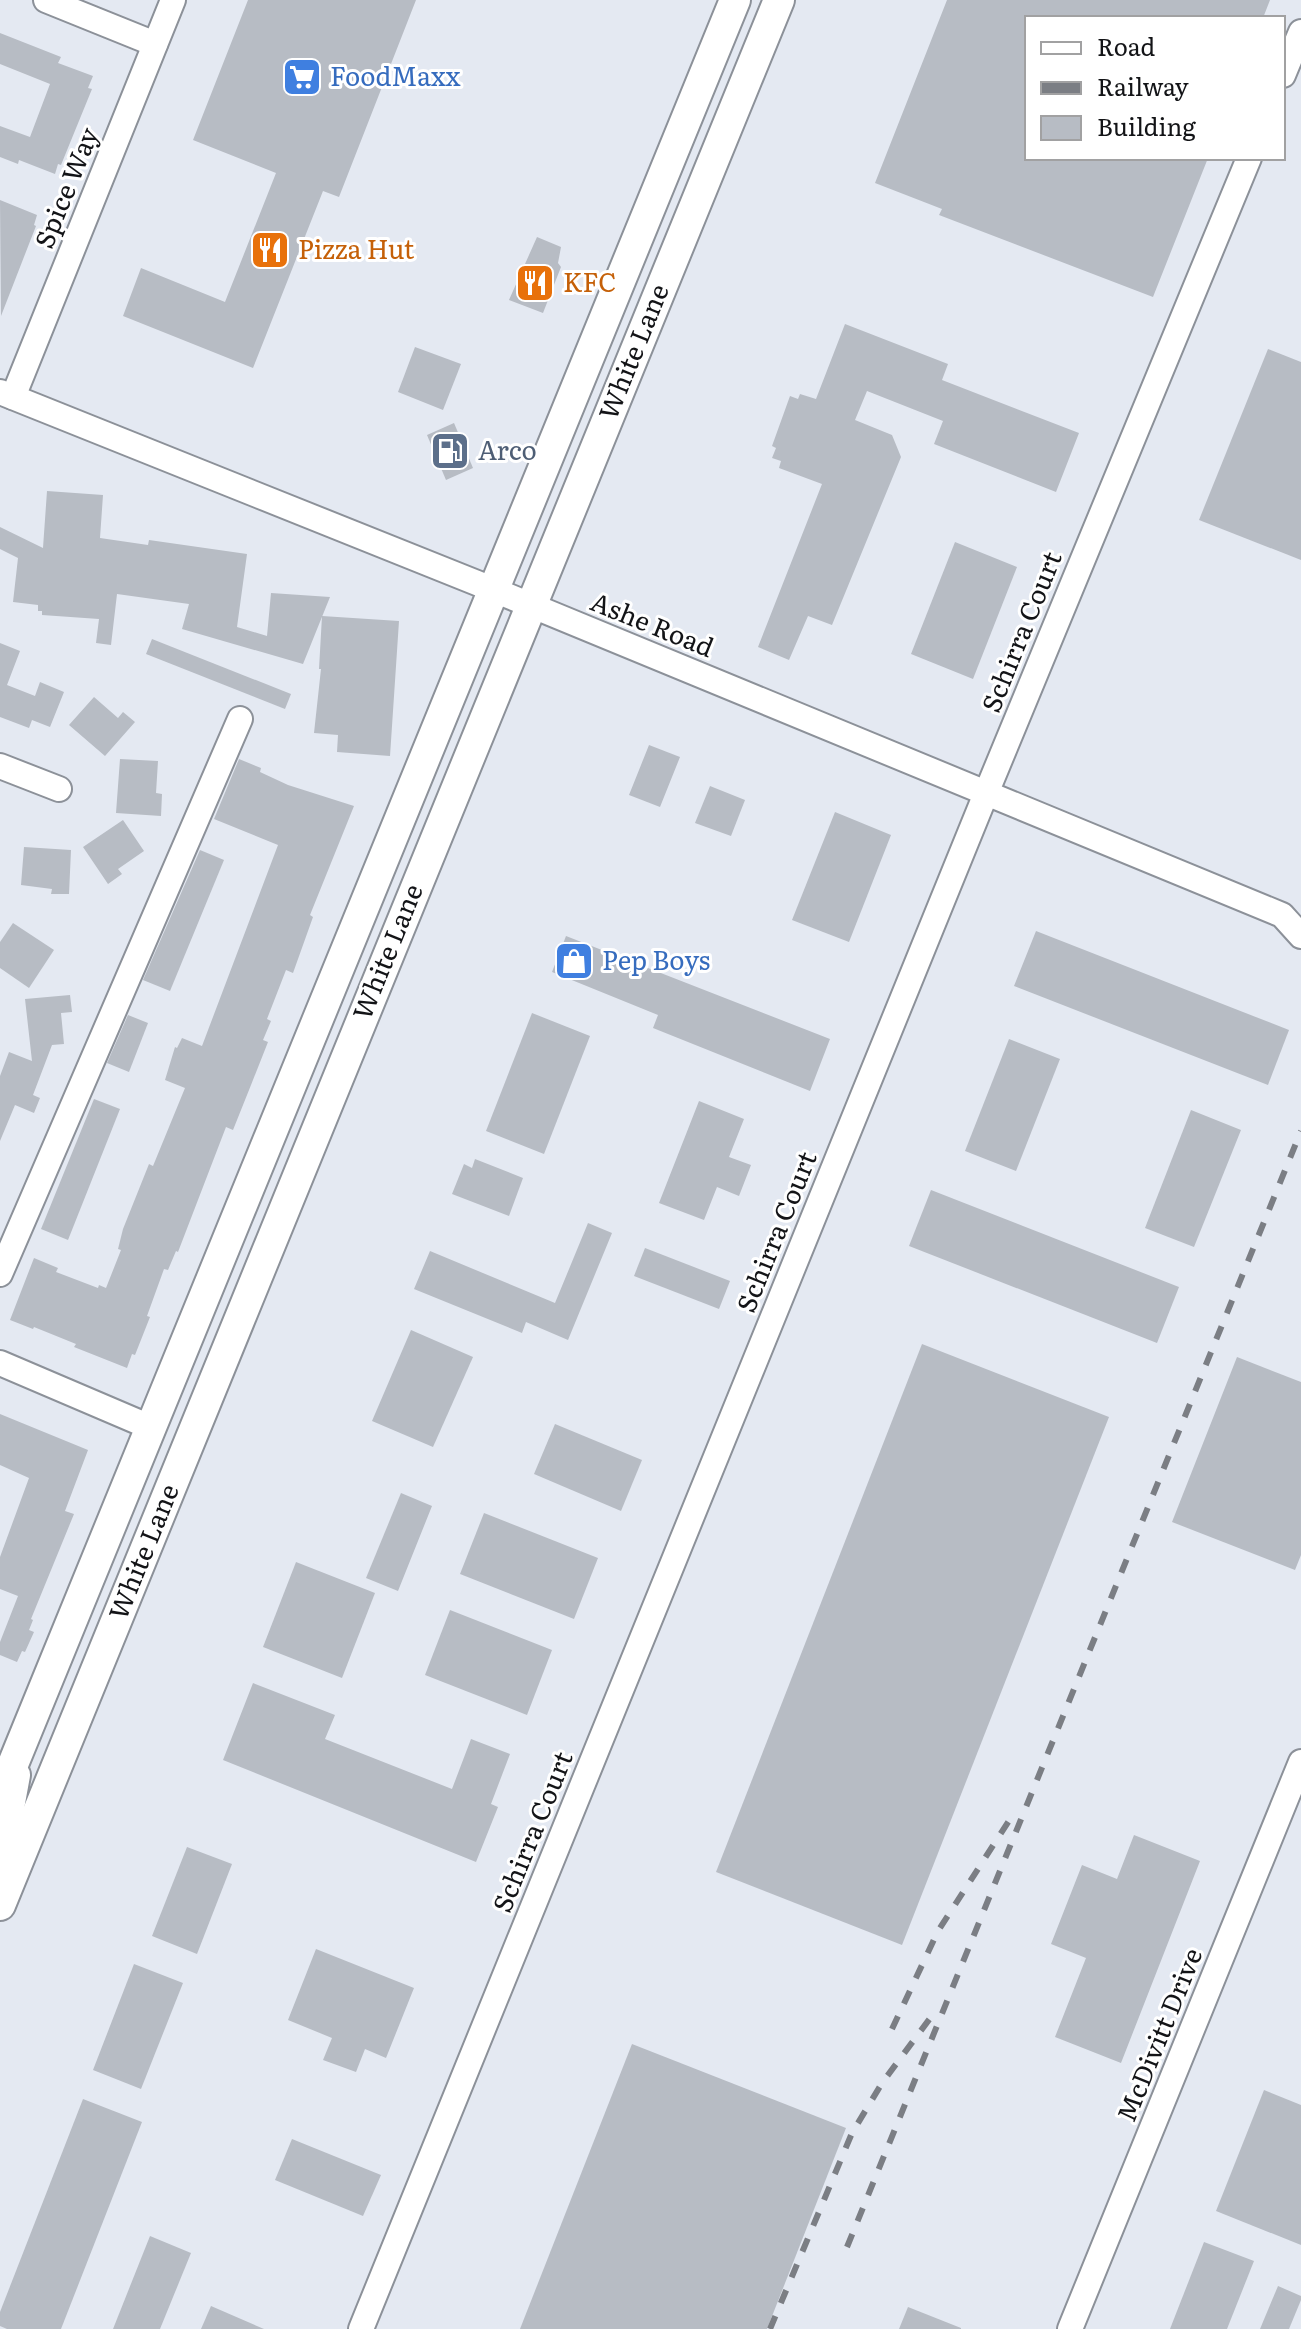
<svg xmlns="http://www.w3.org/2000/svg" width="1301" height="2329" viewBox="0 0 1301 2329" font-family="Literata,serif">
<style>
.building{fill:#b7bcc4}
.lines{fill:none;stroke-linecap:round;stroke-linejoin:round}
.minor-casing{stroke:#8c9199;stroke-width:28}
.major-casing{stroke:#8c9199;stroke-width:34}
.minor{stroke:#fff;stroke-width:24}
.major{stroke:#fff;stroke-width:30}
.rail{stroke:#7b7e84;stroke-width:6;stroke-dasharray:14 14;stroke-linecap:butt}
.labels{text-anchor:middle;stroke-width:6;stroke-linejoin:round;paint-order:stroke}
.shop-label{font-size:26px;fill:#366cbe;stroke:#fff;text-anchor:start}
.street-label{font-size:26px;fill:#131417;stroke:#fff}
.food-label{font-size:26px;fill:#c56008;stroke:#fff;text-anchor:start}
.service-label{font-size:26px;fill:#4e5e75;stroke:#fff;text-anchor:start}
</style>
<rect width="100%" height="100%" fill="#e4e9f2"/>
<g class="building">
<polygon points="248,0 416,0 339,197 323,191 253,368 123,316 141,268 225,302 276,173 193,140"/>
<polygon points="947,0 1270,0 1263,18 1027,18 1027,158 1208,158 1153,297 939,215 942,209 875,183"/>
<polygon points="0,33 61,57 58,63 93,76 88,88 92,89 61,165 58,164 55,174 19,160 18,164 0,157 0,126 30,137 50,84 0,64"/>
<polygon points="0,200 37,215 34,225 36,226 1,316"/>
<polygon points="537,237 561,247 558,263 561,267 543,313 509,300"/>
<polygon points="845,324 948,364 942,380 1079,433 1056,492 934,444 943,421 867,391 855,420 892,435 901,457 832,625 808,616 789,660 758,647 822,484 779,468 781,461 772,458 776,448 772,446 790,396 798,399 800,394 816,399"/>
<polygon points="415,347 461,364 443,410 398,392"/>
<polygon points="1268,349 1301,362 1301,560 1199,520"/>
<polygon points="454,423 473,468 446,480 427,435"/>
<polygon points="47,491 103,495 100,538 148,545 149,540 247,554 237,627 267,636 271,593 330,597 303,664 182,629 189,604 117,594 111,645 96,643 99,619 42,615 42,611 38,611 38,605 13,602 18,558 0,549 0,527 43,548"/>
<polygon points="955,542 1017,567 973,679 911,654"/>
<polygon points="322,616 399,621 390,756 337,752 338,735 314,733 321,669 319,669"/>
<polygon points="152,639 291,694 285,709 146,654"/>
<polygon points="0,643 20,651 7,685 35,696 40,682 64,692 50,727 32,720 29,728 0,717"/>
<polygon points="94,697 118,718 123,712 135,722 105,756 69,725"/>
<polygon points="649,745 680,757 660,807 629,795"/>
<polygon points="120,759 158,761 156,793 162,794 161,816 116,813"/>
<polygon points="239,759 261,768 260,772 288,785 354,806 310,915 313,917 293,973 286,970 267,1019 271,1021 263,1040 268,1042 251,1085 233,1130 226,1127 178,1252 176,1251 168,1270 164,1269 147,1316 150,1317 135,1355 132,1354 127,1368 74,1347 76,1344 34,1327 33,1329 10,1320 34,1258 58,1268 56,1272 98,1288 99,1285 106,1288 121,1250 118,1249 123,1229 149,1164 153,1166 185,1088 165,1080 175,1047 177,1048 182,1038 202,1046 278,845 214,819"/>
<polygon points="710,786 745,800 731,836 695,823"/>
<polygon points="835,812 891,835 849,942 792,920"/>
<polygon points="123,820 144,851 118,869 122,874 108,884 83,847"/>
<polygon points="24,847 71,850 69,894 51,894 52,889 21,885"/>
<polygon points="200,850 224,860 170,991 143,980"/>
<polygon points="13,923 54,950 29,988 0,968 0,942"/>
<polygon points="1036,931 1289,1030 1268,1085 1014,986"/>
<polygon points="566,936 830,1039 810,1091 653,1028 658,1015 552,972"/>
<polygon points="70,995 72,1012 61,1013 64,1044 52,1045 33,1095 40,1098 34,1113 15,1105 0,1141 0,1076 9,1052 32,1061 25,999"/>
<polygon points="532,1013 590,1036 544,1154 486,1131"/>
<polygon points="128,1015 148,1023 129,1072 107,1063"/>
<polygon points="1009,1039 1060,1059 1016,1171 965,1151"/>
<polygon points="94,1099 120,1109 68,1240 41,1229"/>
<polygon points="699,1101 744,1119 729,1157 751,1165 739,1196 717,1187 704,1220 659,1203"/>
<polygon points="1191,1110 1241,1130 1194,1247 1145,1228"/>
<polygon points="475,1159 523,1178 509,1216 452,1194 464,1164 472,1168"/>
<polygon points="931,1190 1179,1287 1157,1343 909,1246"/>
<polygon points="588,1223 612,1233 568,1340 526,1322 522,1333 414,1289 430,1251 555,1303"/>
<polygon points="645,1248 730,1281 719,1309 634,1276"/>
<polygon points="411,1330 473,1357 433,1447 372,1421"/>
<polygon points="922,1344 1109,1417 902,1945 716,1872"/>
<polygon points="1237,1357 1301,1382 1301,1555 1295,1570 1172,1522"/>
<polygon points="0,1414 88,1450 65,1511 74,1514 31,1619 33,1620 29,1630 34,1632 25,1652 22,1651 17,1662 0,1655 0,1642 18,1596 0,1589 0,1557 29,1478 0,1465"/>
<polygon points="555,1424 642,1460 621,1511 534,1474"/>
<polygon points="401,1493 432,1506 398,1591 366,1578"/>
<polygon points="484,1513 598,1558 574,1619 460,1574"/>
<polygon points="296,1562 375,1593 342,1678 263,1647"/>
<polygon points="450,1610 552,1650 527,1715 425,1675"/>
<polygon points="253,1683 335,1715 325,1739 452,1789 471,1739 510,1754 491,1804 498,1807 476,1862 223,1760"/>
<polygon points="1134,1835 1200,1861 1121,2063 1055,2037 1086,1958 1051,1944 1082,1865 1117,1879"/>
<polygon points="187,1847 232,1864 197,1954 152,1936"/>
<polygon points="316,1949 414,1988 386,2058 365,2049 356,2072 323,2060 332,2038 288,2020"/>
<polygon points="134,1964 183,1983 141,2089 93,2070"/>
<polygon points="632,2044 846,2128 767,2329 520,2329"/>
<polygon points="1264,2090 1301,2105 1301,2245 1216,2211"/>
<polygon points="83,2099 142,2122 61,2329 7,2329 0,2326 0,2312"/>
<polygon points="292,2139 381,2175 363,2216 275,2180"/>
<polygon points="150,2236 191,2253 160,2329 113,2329"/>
<polygon points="1204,2242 1254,2261 1227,2329 1170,2329"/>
<polygon points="1278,2286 1301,2296 1301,2300 1289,2329 1260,2329"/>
<polygon points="211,2306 264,2329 201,2329"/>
<polygon points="908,2307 961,2328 961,2329 899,2329"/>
</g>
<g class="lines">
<g class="minor-casing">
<g id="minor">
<polyline points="46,0 155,44"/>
<polyline points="1283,75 1301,32"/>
<polyline points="0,392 477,583 1282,915 1301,936"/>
<polyline points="13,397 173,0"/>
<polyline points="0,766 59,789"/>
<polyline points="0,1274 240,719"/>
<polyline points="0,1363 150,1427"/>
<polyline points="361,2329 987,791 1249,158"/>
<polyline points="1070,2329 1301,1762"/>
</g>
</g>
<g class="major-casing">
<g id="major">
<polyline points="0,1796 735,0"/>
<polyline points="0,1857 15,1775"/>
<polyline points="0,1905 779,0"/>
</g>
</g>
<use href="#minor" class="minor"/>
<use href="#major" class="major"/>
<g class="rail">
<polyline points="892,2029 938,1931 1014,1813"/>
<polyline points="847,2247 1301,1131"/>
<polyline points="770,2329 852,2133 882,2083 931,2017"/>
</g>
</g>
<defs>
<g id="supermarket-square" transform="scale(2)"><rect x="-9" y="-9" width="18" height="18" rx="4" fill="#3f7fe0" stroke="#fff"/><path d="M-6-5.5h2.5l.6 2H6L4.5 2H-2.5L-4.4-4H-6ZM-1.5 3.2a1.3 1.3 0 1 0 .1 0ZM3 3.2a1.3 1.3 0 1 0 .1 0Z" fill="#fff"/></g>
<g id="restaurant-square" transform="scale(2)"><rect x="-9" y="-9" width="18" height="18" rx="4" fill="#e8710a" stroke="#fff"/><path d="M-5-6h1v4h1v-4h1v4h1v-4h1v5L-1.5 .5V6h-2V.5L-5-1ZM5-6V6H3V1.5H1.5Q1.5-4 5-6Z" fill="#fff"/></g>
<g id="fuel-square" transform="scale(2)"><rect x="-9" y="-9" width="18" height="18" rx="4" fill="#5c6f8a" stroke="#fff"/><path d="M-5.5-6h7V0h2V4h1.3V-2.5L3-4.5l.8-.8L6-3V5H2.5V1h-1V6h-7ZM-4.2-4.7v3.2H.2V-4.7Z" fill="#fff"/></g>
<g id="shop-square" transform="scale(2)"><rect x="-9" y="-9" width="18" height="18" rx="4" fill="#3f7fe0" stroke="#fff"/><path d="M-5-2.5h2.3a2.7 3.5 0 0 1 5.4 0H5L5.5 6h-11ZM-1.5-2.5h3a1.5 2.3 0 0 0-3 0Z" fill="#fff"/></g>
</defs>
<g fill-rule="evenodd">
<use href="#supermarket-square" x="302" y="77"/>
<use href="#restaurant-square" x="270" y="250"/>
<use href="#restaurant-square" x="535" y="283"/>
<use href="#fuel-square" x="450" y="451"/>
<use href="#shop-square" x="574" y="961"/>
</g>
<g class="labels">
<g class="shop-label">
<text x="330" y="86">FoodMaxx</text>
<text x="602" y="970">Pep Boys</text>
</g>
<g class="street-label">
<text transform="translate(67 188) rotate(-68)" y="9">Spice Way</text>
<text transform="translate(634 352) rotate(-68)" y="9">White Lane</text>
<text transform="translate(652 625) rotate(22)" y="9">Ashe Road</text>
<text transform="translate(1022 632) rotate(-68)" y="9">Schirra Court</text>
<text transform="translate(388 952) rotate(-68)" y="9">White Lane</text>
<text transform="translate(777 1232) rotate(-68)" y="9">Schirra Court</text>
<text transform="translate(144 1552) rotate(-68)" y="9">White Lane</text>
<text transform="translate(533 1832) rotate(-68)" y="9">Schirra Court</text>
<text transform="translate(1160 2035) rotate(-68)" y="9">McDivitt Drive</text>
</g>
<g class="food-label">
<text x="298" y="259">Pizza Hut</text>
<text x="563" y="292">KFC</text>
</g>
<g class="service-label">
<text x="478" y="460">Arco</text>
</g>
</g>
<rect x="1025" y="16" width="260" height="144" fill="#ffffff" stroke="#a1a1a2" stroke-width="2"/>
<rect x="1041" y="42" width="40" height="12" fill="#ffffff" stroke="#a1a1a2" stroke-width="2"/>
<text x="1097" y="56" font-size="24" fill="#131417">Road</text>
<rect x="1041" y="82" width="40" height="12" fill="#7b7e84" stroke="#a1a1a2" stroke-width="2"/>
<text x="1097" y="96" font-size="24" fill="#131417">Railway</text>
<rect x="1041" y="116" width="40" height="24" fill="#b7bcc4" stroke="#a1a1a2" stroke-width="2"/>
<text x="1097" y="136" font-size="24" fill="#131417">Building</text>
</svg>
